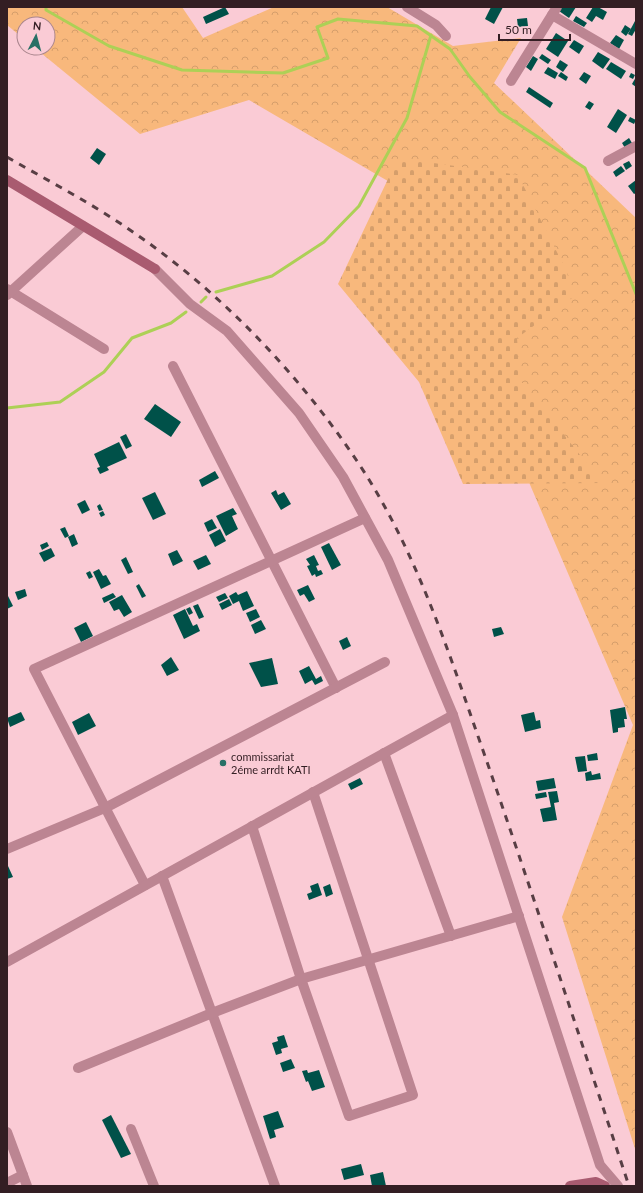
<svg xmlns="http://www.w3.org/2000/svg" width="643" height="1193" viewBox="0 0 643 1193" font-family="Lato,sans-serif">
<style>
.forest{fill:url(#forest-crowns)}
.cemetery{fill:url(#cemetery-stones)}
.lines{fill:none;stroke-linecap:round;stroke-linejoin:round}
.stream{stroke:#add056;stroke-width:3}
.building{fill:#005149}
.street{stroke:#bc8592;stroke-width:10}
.secondary{stroke:#a95b70;stroke-width:10}
.rail{stroke:#583e44;stroke-width:3;stroke-dasharray:7 7;stroke-linecap:butt}
.poi-dot{fill:#287066;stroke:#facbd5;stroke-width:1.5}
.labels{text-anchor:middle;stroke-width:4;stroke-linejoin:round;paint-order:stroke}
.poi-label{font-size:11px;fill:#331e23;stroke:#facbd5;text-anchor:start}
</style>
<defs>
<pattern id="forest-crowns" width="20" height="18" patternUnits="userSpaceOnUse"><rect width="20" height="18" fill="#f8b87c"/><path d="M2 6a3 3 0 1 1 6 0M12 15a3 3 0 1 1 6 0" fill="none" stroke="#d59e6b"/></pattern>
<pattern id="cemetery-stones" width="16" height="16" patternUnits="userSpaceOnUse"><rect width="16" height="16" fill="#f8b87c"/><path d="M2 7V4a2 2 0 0 1 4 0v3zM10 15v-3a2 2 0 0 1 4 0v3z" fill="#d59e6b"/></pattern>
</defs>
<rect width="100%" height="100%" fill="#facbd5"/>
<polygon class="forest" points="7,7 182,7 203,38 274,7 387,7 453,46 521,38 494,83 636,218 636,1152 562,917 633,725 480,368 537,268 249,100 140,134 35,48 48,48 48,24 24,24 24,39 7,25"/>
<polygon class="cemetery" points="398,158 518,175 567,272 572,298 517,338 520,379 602,483 463,484 419,382 338,284"/>
<g class="lines">
<g class="stream">
<polyline points="46,7 46,10 109,46 182,70 283,73 328,58 317,27 338,19 417,26 450,49 470,77 500,112 585,168 636,294"/>
<polyline points="216,292 272,276 324,242 359,206 407,118 431,35"/>
<polyline points="201,302 206,297"/>
<polyline points="7,408 60,402 104,372 132,338 171,323 186,312"/>
</g>
</g>
<g class="building">
<polygon points="225,7 229,14 206,24 203,17"/>
<polygon points="491,7 503,7 494,24 485,19"/>
<polygon points="562,7 576,7 569,18 559,11"/>
<polygon points="593,7 598,7 607,12 603,20 596,16 592,22 586,18"/>
<polygon points="576,16 587,23 584,27 573,21"/>
<polygon points="527,18 528,26 518,27 517,19"/>
<polygon points="635,21 636,22 636,29 632,36 628,34"/>
<polygon points="625,25 631,29 626,36 621,32"/>
<polygon points="556,33 568,41 558,57 546,49"/>
<polygon points="616,35 624,40 619,49 610,43"/>
<polygon points="574,40 584,46 579,54 569,47"/>
<polygon points="598,52 610,59 603,69 592,61"/>
<polygon points="542,54 551,60 548,64 539,58"/>
<polygon points="533,56 538,59 531,71 526,67"/>
<polygon points="560,60 568,65 563,72 556,67"/>
<polygon points="611,62 626,71 621,79 606,69"/>
<polygon points="548,67 558,73 555,79 544,73"/>
<polygon points="561,72 568,77 566,81 558,76"/>
<polygon points="584,72 591,76 586,84 579,79"/>
<polygon points="631,73 635,75 633,79 629,77"/>
<polygon points="636,77 636,87 632,84"/>
<polygon points="529,87 553,103 550,108 526,92"/>
<polygon points="589,101 594,104 590,110 585,107"/>
<polygon points="618,109 627,115 616,133 607,127"/>
<polygon points="630,117 636,120 634,124 628,121"/>
<polygon points="629,138 632,143 625,148 622,143"/>
<polygon points="97,148 106,154 99,165 90,158"/>
<polygon points="629,161 632,166 626,170 623,164"/>
<polygon points="621,166 625,171 616,177 613,172"/>
<polygon points="636,180 636,193 634,194 628,186"/>
<polygon points="155,404 181,422 171,437 144,419"/>
<polygon points="126,434 132,446 126,449 120,437"/>
<polygon points="119,442 127,458 107,467 109,470 100,474 97,468 100,467 94,454"/>
<polygon points="215,471 219,478 202,487 199,480"/>
<polygon points="276,490 278,495 284,492 291,504 281,510 271,493"/>
<polygon points="155,492 166,514 153,520 142,498"/>
<polygon points="85,500 90,510 82,514 77,504"/>
<polygon points="100,504 103,510 99,511 97,506"/>
<polygon points="233,508 237,514 232,516 238,529 226,536 216,516"/>
<polygon points="103,511 105,515 101,517 99,513"/>
<polygon points="212,519 217,528 208,532 204,523"/>
<polygon points="65,527 69,536 65,538 60,529"/>
<polygon points="220,529 226,541 215,547 209,535"/>
<polygon points="74,534 78,544 72,547 68,537"/>
<polygon points="47,542 49,546 42,550 40,545"/>
<polygon points="329,543 341,565 332,570 321,547"/>
<polygon points="51,548 55,556 44,562 39,553"/>
<polygon points="177,550 183,561 173,566 168,554"/>
<polygon points="206,555 211,564 198,570 193,561"/>
<polygon points="314,555 319,565 316,566 318,571 321,570 323,574 316,577 315,574 312,576 307,566 310,565 306,559"/>
<polygon points="126,557 133,572 128,574 121,560"/>
<polygon points="99,569 103,576 106,575 111,584 101,589 93,572"/>
<polygon points="90,571 93,577 89,579 86,573"/>
<polygon points="139,584 146,596 142,598 136,586"/>
<polygon points="308,585 315,599 309,602 304,594 300,596 297,590"/>
<polygon points="25,589 27,596 18,600 15,592"/>
<polygon points="247,591 254,606 243,611 239,601 233,604 229,596 236,592 238,595"/>
<polygon points="113,593 116,597 104,603 102,598"/>
<polygon points="225,593 228,598 219,602 216,597"/>
<polygon points="7,594 13,606 7,609"/>
<polygon points="122,595 132,612 124,617 119,609 114,611 109,602"/>
<polygon points="229,599 232,605 222,610 219,604"/>
<polygon points="198,604 204,617 199,619 193,606"/>
<polygon points="190,607 193,613 189,615 186,609"/>
<polygon points="185,609 193,626 197,624 200,631 184,639 173,615"/>
<polygon points="256,609 260,617 250,622 246,613"/>
<polygon points="261,620 266,629 255,634 251,625"/>
<polygon points="86,622 93,636 81,642 74,628"/>
<polygon points="501,627 504,634 494,637 492,629"/>
<polygon points="347,637 351,646 343,650 339,641"/>
<polygon points="171,657 179,670 167,676 161,665"/>
<polygon points="272,658 278,684 261,687 249,663"/>
<polygon points="309,666 316,679 321,676 323,681 315,685 312,680 305,684 299,671"/>
<polygon points="625,707 627,719 624,719 625,727 618,728 618,732 613,733 610,710"/>
<polygon points="21,712 25,720 10,727 7,718"/>
<polygon points="534,712 536,721 540,720 541,728 525,732 521,715"/>
<polygon points="89,713 96,726 78,735 72,722"/>
<polygon points="597,753 598,760 588,761 587,755"/>
<polygon points="585,756 587,771 578,772 575,757"/>
<polygon points="591,771 592,775 600,773 601,779 586,781 585,773"/>
<polygon points="360,778 363,784 351,790 348,784"/>
<polygon points="554,778 556,788 538,791 536,781"/>
<polygon points="557,791 559,802 554,803 557,820 543,822 540,809 551,807 548,792"/>
<polygon points="546,792 547,797 536,799 535,794"/>
<polygon points="7,866 8,866 13,877 7,879"/>
<polygon points="318,883 322,895 309,900 307,894 312,892 310,886"/>
<polygon points="330,884 333,894 326,897 323,887"/>
<polygon points="284,1035 288,1047 281,1049 282,1053 276,1055 272,1043 278,1041 277,1037"/>
<polygon points="291,1059 295,1068 283,1072 280,1063"/>
<polygon points="307,1070 308,1073 319,1070 325,1087 312,1091 308,1081 306,1082 302,1071"/>
<polygon points="278,1111 284,1127 274,1130 276,1137 270,1139 263,1116"/>
<polygon points="111,1115 131,1154 121,1158 102,1120"/>
<polygon points="361,1164 364,1175 344,1180 341,1169"/>
<polygon points="383,1172 386,1186 372,1186 370,1175"/>
</g>
<g class="lines">
<g class="street">
<polyline points="407,7 436,25 446,36"/>
<polyline points="552,15 636,64"/>
<polyline points="511,81 557,7"/>
<polyline points="608,161 636,146"/>
<polyline points="155,269 190,304 227,331 299,413 343,477 388,560 453,715 600,1165 618,1186"/>
<polyline points="7,289 104,349"/>
<polyline points="7,295 83,226"/>
<polyline points="173,366 336,688"/>
<polyline points="384,753 451,936"/>
<polyline points="252,826 301,979 349,1116 413,1095 313,792"/>
<polyline points="7,849 105,808 385,662"/>
<polyline points="162,876 275,1186"/>
<polyline points="145,885 34,669 365,518"/>
<polyline points="7,962 453,715"/>
<polyline points="78,1068 212,1013 301,979 519,916"/>
<polyline points="131,1129 154,1186"/>
<polyline points="7,1132 27,1186"/>
<polyline points="7,1183 23,1175"/>
</g>
<g class="secondary">
<polyline points="7,180 155,269"/>
<polyline points="570,1186 596,1182 605,1186"/>
</g>
<path class="rail" d="M7,157C43,178 80,197 115,220C211,282 294,367 357,461C418,552 450,657 486,759C535,901 582,1044 629,1186"/>
</g>
<circle class="poi-dot" cx="223" cy="763" r="4"/>
<g class="labels">
<g class="poi-label">
<text x="231" y="761">commissariat<tspan x="231" dy="13">2éme arrdt KATI</tspan></text>
</g>
</g>
<rect width="643" height="1193" fill="none" stroke="#331e23" stroke-width="16"/>
<g transform="translate(36 36) rotate(6)"><circle r="19" fill="#facbd5" stroke="#aa868e"/>
<path d="M0-3L7 15L0 10L-7 15Z" fill="#287066"/>
<text y="-6" font-size="11" font-weight="bold" text-anchor="middle" fill="#331e23">N</text>
</g>
<path d="M499 34v6h71v-6" fill="none" stroke="#331e23" stroke-width="2"/>
<text x="505" y="34" font-size="12" fill="#331e23" stroke="#facbd5" stroke-width="3" paint-order="stroke">50 m</text>
</svg>
